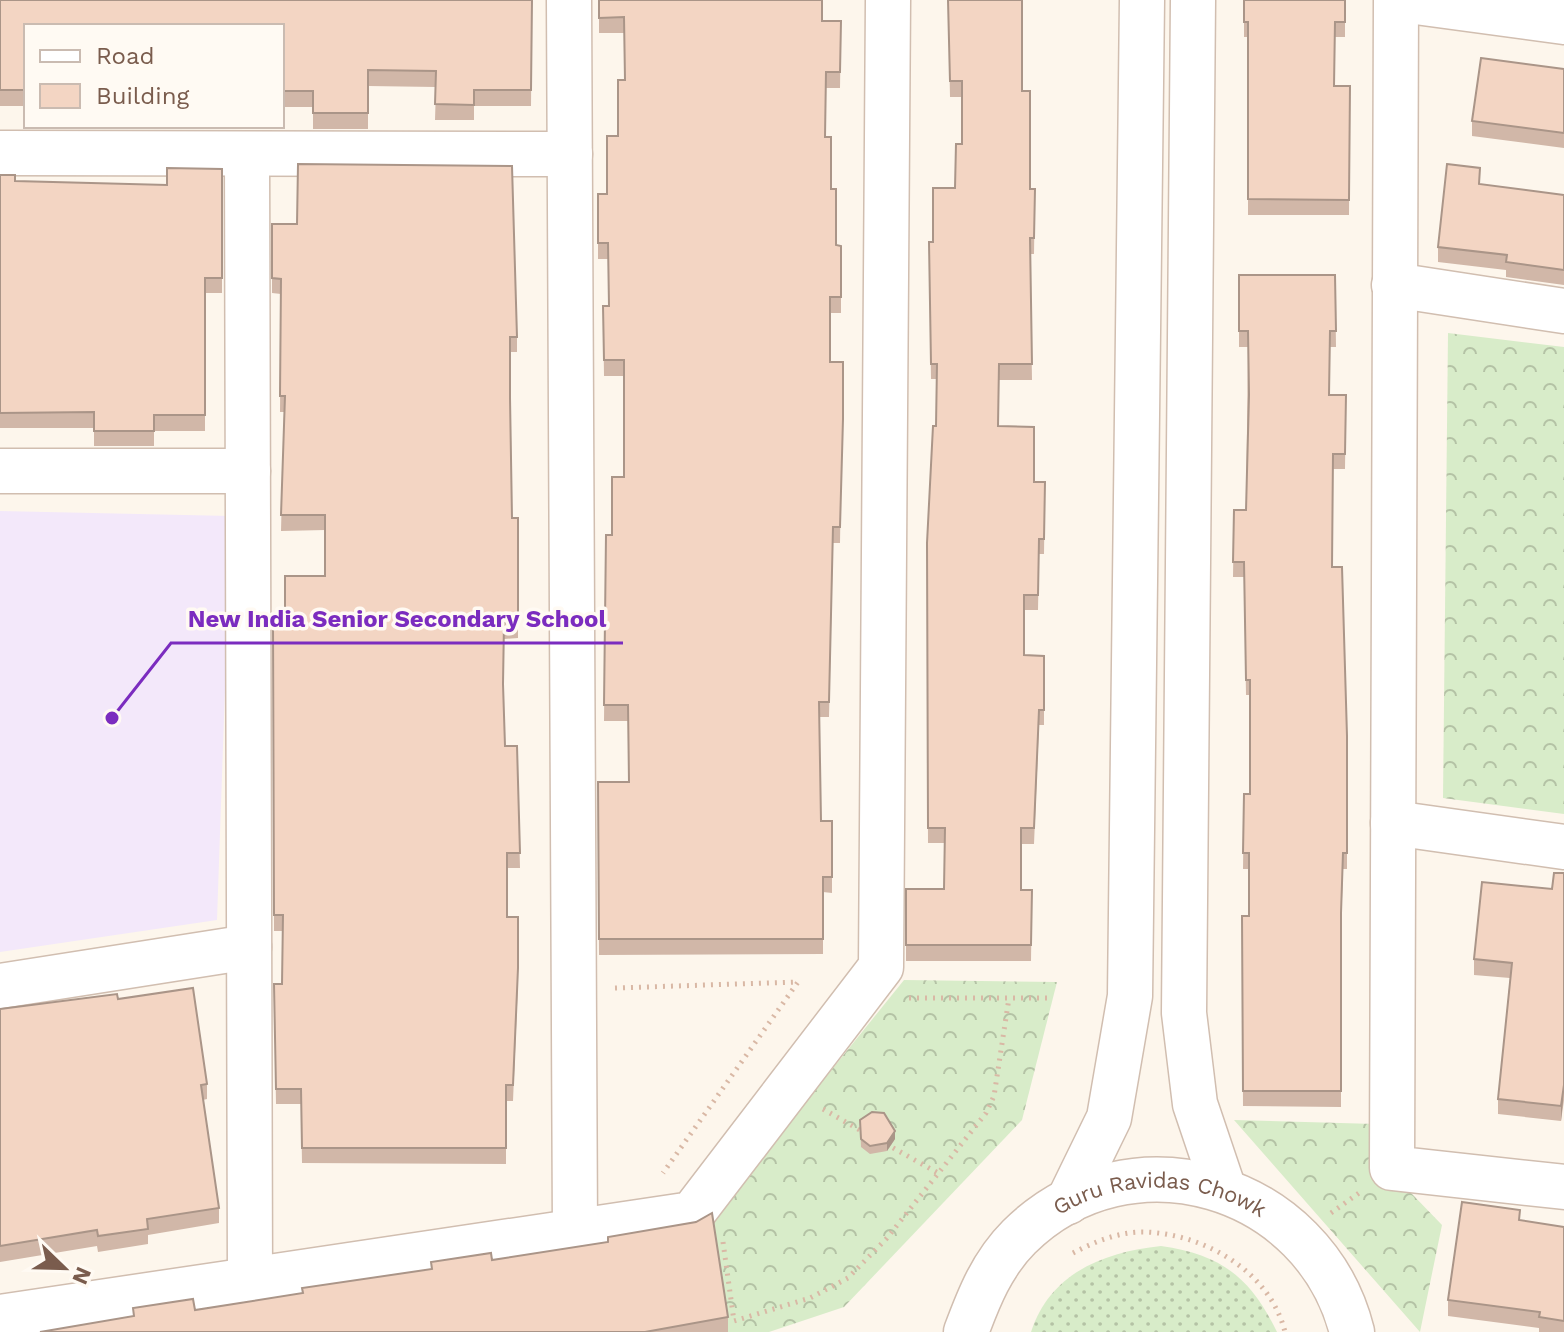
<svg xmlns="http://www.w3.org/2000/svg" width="1564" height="1332" viewBox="0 0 1564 1332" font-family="'Work Sans',sans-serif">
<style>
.education{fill:#f3e8fa}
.forest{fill:url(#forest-crowns)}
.garden{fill:url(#garden-dots)}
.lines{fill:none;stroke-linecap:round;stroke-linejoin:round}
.minor-casing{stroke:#d1beb0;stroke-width:47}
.tertiary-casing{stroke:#d1beb0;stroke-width:47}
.path{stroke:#d9b8a5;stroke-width:5;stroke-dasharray:2 6;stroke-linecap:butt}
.minor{stroke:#fff;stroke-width:44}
.tertiary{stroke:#fff;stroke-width:44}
.wall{fill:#d1b7a8}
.shaded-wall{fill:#aa9588}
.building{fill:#f3d5c3;stroke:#aa9588;stroke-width:2}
.labels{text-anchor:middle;stroke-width:7;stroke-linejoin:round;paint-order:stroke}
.street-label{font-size:22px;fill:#7a5c4d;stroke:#fffaf3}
.leader{fill:none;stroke:#7b2cbf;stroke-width:3}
.callout-dot{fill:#7b2cbf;stroke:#fffaf3;stroke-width:3}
.callout-label{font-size:24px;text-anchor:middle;font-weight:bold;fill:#7b2cbf;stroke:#fffaf3;stroke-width:7;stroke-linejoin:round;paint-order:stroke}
</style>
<defs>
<pattern id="forest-crowns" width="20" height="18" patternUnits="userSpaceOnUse" patternTransform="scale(2)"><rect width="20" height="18" fill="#d8ecc9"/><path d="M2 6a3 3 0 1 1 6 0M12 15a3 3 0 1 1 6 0" fill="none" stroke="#b4c2a5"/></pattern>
<pattern id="garden-dots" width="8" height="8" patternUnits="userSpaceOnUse" patternTransform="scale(2)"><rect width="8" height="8" fill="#d8ecc9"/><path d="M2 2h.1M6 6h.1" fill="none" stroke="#b4c2a5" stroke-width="1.8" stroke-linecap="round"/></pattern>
</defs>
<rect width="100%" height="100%" fill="#fdf6ec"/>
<polygon class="education" points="0,511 231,516 217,920 0,952"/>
<g class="forest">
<polygon points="1448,333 1564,347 1564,814 1443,798"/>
<polygon points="904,980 1057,982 1022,1120 844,1307 769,1332 727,1332 712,1218"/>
<polygon points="1234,1120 1375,1124 1383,1164 1442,1225 1420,1332"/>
</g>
<path class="garden" d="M1161,1246C1222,1255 1250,1277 1277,1332H1031C1050,1273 1104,1252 1161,1246Z"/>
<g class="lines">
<g class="minor-casing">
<g id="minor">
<polyline points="569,0 575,1232"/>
<polyline points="1396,0 1392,1168 1564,1187"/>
<polyline points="1401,0 1564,22"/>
<polyline points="0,153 570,154"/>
<polyline points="247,154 250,1279"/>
<polyline points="1394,285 1564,311"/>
<polyline points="0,471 248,471"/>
<polyline points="1393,823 1564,847"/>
<polyline points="0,986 249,947"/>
<polyline points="0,1317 692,1214 881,967 888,0"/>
</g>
</g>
<g class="tertiary-casing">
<g id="tertiary">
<polyline points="1193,0 1184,1013 1195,1104 1224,1190"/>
<polyline points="1068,1202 1109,1118 1130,996 1142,0"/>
<path id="s1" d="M966,1332C979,1297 992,1264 1019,1237C1130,1127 1315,1184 1352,1332"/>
</g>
</g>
<g class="path">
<polyline points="615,988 798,982 663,1173"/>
<polyline points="909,998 1048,998"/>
<polyline points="823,1109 863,1132"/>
<polyline points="886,1144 938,1173"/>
<polyline points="1331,1213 1359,1193"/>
<polyline points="723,1242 734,1321 810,1298 848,1278 887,1238 986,1113 994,1096 1009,998"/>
<path d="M1073,1253C1094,1242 1118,1232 1143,1232C1203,1233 1270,1271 1285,1332"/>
</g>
<use href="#minor" class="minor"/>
<use href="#tertiary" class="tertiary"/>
</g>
<g class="wall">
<polygon points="0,0 532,0 531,106 474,106 474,120 435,120 436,87 368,86 368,129 313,129 313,107 282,107 282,26 26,26 26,106 0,106"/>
<polygon points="599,0 822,21 841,21 840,88 826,88 825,137 836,245 841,246 841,313 830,313 830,362 843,362 840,543 833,543 829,717 819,717 821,821 832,821 832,893 823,892 823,954 599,955 598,782 629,782 628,721 604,721 606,535 612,535 624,477 624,376 604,376 603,306 609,306 608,259 598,259 598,194 607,194 618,136 625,80 624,33 599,33"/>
<polygon points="948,0 1022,91 1030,189 1035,189 1034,254 1030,254 1032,380 999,380 998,426 1034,482 1045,482 1044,554 1039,554 1038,610 1024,610 1024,655 1044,656 1044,725 1039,725 1034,844 1021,844 1021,890 1032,890 1031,961 906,961 906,889 944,889 945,843 928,843 927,543 936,426 937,379 931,379 929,242 933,242 955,188 962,144 962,97 950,97"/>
<polygon points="1244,0 1345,0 1345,37 1335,37 1334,86 1350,86 1349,215 1248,215 1248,37 1244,37"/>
<polygon points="1564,69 1564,148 1472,136 1472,121"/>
<polygon points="222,169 222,293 205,293 205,431 154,431 154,446 94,446 94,428 0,428 0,175 15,181 167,185"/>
<polygon points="1480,184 1564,195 1564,285 1506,277 1506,270 1438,262 1438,247"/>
<polygon points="272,224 517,337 517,352 510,352 512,518 518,518 518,638 504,639 503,690 505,746 517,746 520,868 507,868 507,917 518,983 513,1101 506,1101 506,1164 302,1163 301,1104 276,1104 274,984 282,984 283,931 274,931 273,626 285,626 325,576 325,530 281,531 284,412 280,412 281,294 272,293"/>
<polygon points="1239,275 1335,275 1336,347 1330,347 1329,395 1346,395 1345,469 1333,469 1332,567 1347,736 1347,869 1343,869 1341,929 1341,1107 1243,1106 1242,916 1249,916 1249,869 1243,869 1244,794 1250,794 1250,695 1246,695 1244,577 1233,577 1234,510 1246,510 1248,347 1239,347"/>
<polygon points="1564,873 1564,1100 1561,1121 1498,1114 1498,1099 1510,978 1474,975 1474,959 1552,889"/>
<polygon points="118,999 207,1084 207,1099 203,1100 219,1208 219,1223 148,1235 148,1244 98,1252 97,1246 0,1262 0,1009"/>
<polygon points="860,1120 895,1139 887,1151 870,1154 861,1147"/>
<polygon points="1520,1220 1564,1227 1564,1332 1539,1332 1539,1328 1448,1316 1448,1300"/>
<polygon points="608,1237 728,1317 728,1332 40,1332 133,1317 133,1308 195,1310 302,1293 302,1288 431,1269 431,1262 492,1260 608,1242"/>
</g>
<g class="shaded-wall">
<polygon points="1563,1085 1563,1100 1561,1121 1561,1106"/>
<polygon points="895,1131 895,1139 887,1151 887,1143"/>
</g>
<g class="building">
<polygon points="0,0 532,0 531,90 474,90 474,105 435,104 436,71 368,70 368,113 313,113 313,91 282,91 282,26 26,26 26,90 0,90"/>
<polygon points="599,0 822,0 822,21 841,21 840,72 826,72 825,137 831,137 831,189 836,189 836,245 841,246 841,297 830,297 830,362 843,362 843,419 840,527 833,527 829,702 819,702 821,821 832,821 832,877 823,877 823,939 599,939 598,782 629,782 628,705 604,705 606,535 612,535 612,477 624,477 624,360 604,360 603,306 609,306 608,243 598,243 598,194 607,194 607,136 618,136 618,80 625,80 624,17 599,18"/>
<polygon points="948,0 1022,0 1022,91 1030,91 1030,189 1035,189 1034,238 1030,238 1032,364 999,364 998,426 1034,427 1034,482 1045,482 1044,539 1039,539 1038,595 1024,595 1024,655 1044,656 1044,710 1039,710 1034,828 1021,828 1021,890 1032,890 1031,945 906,945 906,889 944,889 945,828 928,828 927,543 933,426 936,426 937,364 931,364 929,242 933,242 933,188 955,188 956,144 962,144 962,81 950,81"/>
<polygon points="1244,0 1345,0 1345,22 1335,22 1334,86 1350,86 1349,200 1248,199 1248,22 1244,22"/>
<polygon points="1481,58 1564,69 1564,133 1472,121"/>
<polygon points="298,164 512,166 517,337 510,337 510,398 512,518 518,518 518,623 504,623 503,684 505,746 517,746 520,853 507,853 507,917 518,917 518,968 513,1085 506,1085 506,1148 302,1148 301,1089 276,1089 274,984 282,984 283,915 274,915 273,626 285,626 285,576 325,576 325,515 281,515 285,396 280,396 281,279 272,278 272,224 297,224"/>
<polygon points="1447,164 1480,168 1479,184 1564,195 1564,270 1506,262 1507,255 1438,247"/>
<polygon points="167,168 222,169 222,278 205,278 205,415 154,415 154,431 94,431 94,412 0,413 0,175 15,175 15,181 167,185"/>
<polygon points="1239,275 1335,275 1336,331 1330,331 1329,395 1346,395 1345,454 1333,454 1332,567 1342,567 1347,736 1347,853 1343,853 1341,913 1341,1091 1243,1091 1242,916 1249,916 1249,853 1243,853 1244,794 1250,794 1250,680 1246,680 1244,562 1233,562 1234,510 1246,510 1249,395 1248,331 1239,331"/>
<polygon points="1554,873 1564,873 1564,1085 1561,1106 1498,1099 1512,963 1474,959 1482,882 1552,889"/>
<polygon points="193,988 207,1084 201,1085 219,1208 147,1219 148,1229 98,1236 97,1230 0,1246 0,1009 117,994 118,999"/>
<polygon points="872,1112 884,1113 895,1131 887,1143 870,1146 861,1139 860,1120"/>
<polygon points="1462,1202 1520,1210 1519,1220 1564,1227 1564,1321 1539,1317 1540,1312 1448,1300"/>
<polygon points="712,1213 728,1317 645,1332 40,1332 134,1316 133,1308 193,1299 195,1310 303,1293 302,1288 432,1269 431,1262 491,1253 492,1260 608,1242 608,1237 696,1222"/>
</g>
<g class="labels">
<g class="street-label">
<text dy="8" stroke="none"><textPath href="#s1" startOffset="266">Guru Ravidas Chowk</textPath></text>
</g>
</g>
<path class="leader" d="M112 718L171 643H623"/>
<circle class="callout-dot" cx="112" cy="718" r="8"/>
<g class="callout-label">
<text x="397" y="627">New India Senior Secondary School</text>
</g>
<rect x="24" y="24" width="260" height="104" fill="#fffaf3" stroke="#cabbb1" stroke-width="2"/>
<rect x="40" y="50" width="40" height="12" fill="#ffffff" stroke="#cabbb1" stroke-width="2"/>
<text x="96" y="64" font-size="24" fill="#7a5c4d">Road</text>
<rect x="40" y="84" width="40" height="24" fill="#f3d5c3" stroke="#cabbb1" stroke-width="2"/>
<text x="96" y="104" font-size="24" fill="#7a5c4d">Building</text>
<g transform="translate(64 1268) rotate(113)" stroke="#fffaf3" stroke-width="6" paint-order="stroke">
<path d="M0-6L14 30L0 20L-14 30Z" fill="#7a5c4d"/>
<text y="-12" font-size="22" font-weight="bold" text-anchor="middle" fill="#7a5c4d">N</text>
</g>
</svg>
